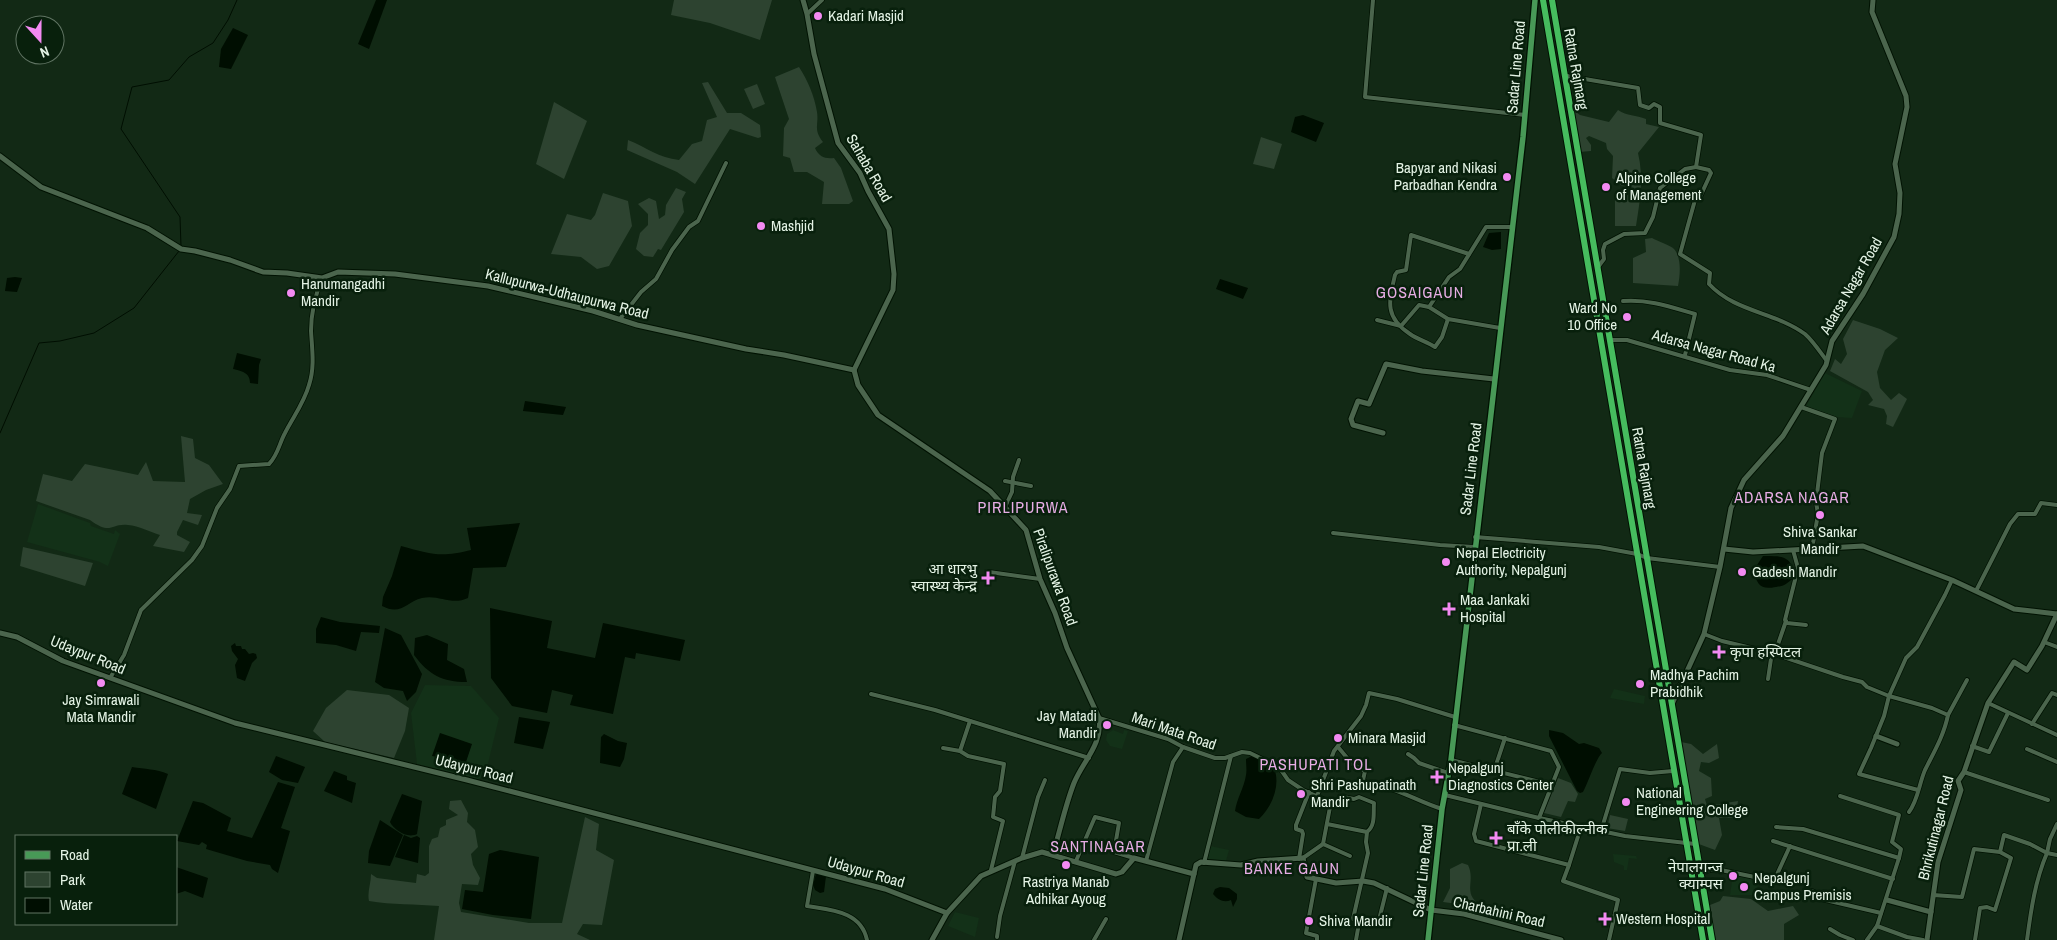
<svg xmlns="http://www.w3.org/2000/svg" width="2057" height="940" viewBox="0 0 2057 940" font-family="'Archivo Narrow','Noto Sans Devanagari',sans-serif">
<style>
.built{fill:#133118}
.green{fill:#2d4330}
.water{fill:#000e01}
.lines{fill:none;stroke-linecap:round;stroke-linejoin:round}
.stream{stroke:#000e01;stroke-width:1}
.street-casing{stroke:#001202;stroke-width:5.5}
.secondary-casing{stroke:#001202;stroke-width:7}
.primary-casing{stroke:#001202;stroke-width:8}
.highway-casing{stroke:#001202;stroke-width:8}
.street{stroke:#4b654d;stroke-width:4}
.secondary{stroke:#4b654d;stroke-width:5}
.primary{stroke:#489957;stroke-width:5.5}
.highway{stroke:#46bc5e;stroke-width:6}
.poi-dot{fill:#f38af2;stroke:#08200c;stroke-width:2}
.labels{text-anchor:middle;stroke-width:5;stroke-linejoin:round;paint-order:stroke}
.poi-label{font-size:15px;fill:#e4f3e5;stroke:#08200c;text-anchor:start}
.street-label{font-size:15px;fill:#e4f3e5;stroke:#08200c}
.neighbourhood-label{font-size:16px;letter-spacing:1px;fill:#e7ade5;stroke:#08200c}
</style>
<rect width="100%" height="100%" fill="#122915"/>
<g class="built">
<polygon points="1825,373 1862,391 1852,418 1836,417 1805,408"/>
<polygon points="38,504 90,523 91,526 114,534 115,530 120,534 108,566 100,562 27,542"/>
<polygon points="425,685 471,686 499,718 485,776 478,779 417,764 411,713"/>
<polygon points="1614,689 1645,696 1644,704 1610,698"/>
<polygon points="1113,730 1123,734 1124,730 1128,731 1122,749 1110,746 1106,740 1107,734"/>
<polygon points="1210,846 1229,850 1226,861 1206,859"/>
<polygon points="1613,854 1636,856 1637,859 1629,858 1627,870 1624,870 1624,866 1614,862"/>
<polygon points="1733,874 1760,879 1755,895 1730,895"/>
<polygon points="955,912 979,918 975,937 948,926"/>
</g>
<g class="green">
<polygon points="674,0 772,0 760,40 710,23 671,15"/>
<path d="M799,67C808,81 814,95 817,112C819,125 813,129 823,142L815,148C819,157 825,159 834,158L841,168L853,201L849,204H822L824,182L807,172H794L790,158L783,156L784,128L789,119L775,77Z"/>
<path d="M708,82L727,113H741L760,125L761,137L758,138L730,129L695,184L677,172L627,150L628,140C646,147 659,158 679,160L692,144L702,141L707,120L717,117L702,83Z"/>
<polygon points="757,84 765,104 753,109 744,89"/>
<polygon points="554,102 587,121 564,179 536,164"/>
<path d="M1573,110L1580,115L1609,122L1618,110C1627,116 1636,115 1646,119V124L1659,127L1638,153C1644,178 1640,201 1636,226H1615V192L1626,191L1628,187L1622,186L1612,178L1613,156L1607,149L1606,143L1589,136L1586,138L1591,145V151L1579,152Z"/>
<polygon points="1261,137 1282,144 1274,169 1253,164"/>
<polygon points="676,188 686,192 682,199 684,212 661,250 658,249 653,257 644,256 636,249 640,233 648,225 648,214 638,204 649,198 656,201 659,219 665,215 666,205"/>
<polygon points="603,193 628,201 632,226 609,266 597,269 581,257 551,254 567,214 591,220 595,215"/>
<path d="M1652,238C1657,241 1672,246 1674,249C1682,258 1680,276 1678,286L1633,283V258L1646,252L1645,239Z"/>
<polygon points="1853,320 1880,329 1898,338 1885,350 1877,372 1880,388 1891,400 1899,393 1907,399 1893,427 1886,424 1887,416 1884,409 1868,405 1873,400 1868,392 1830,371 1835,359 1841,364 1847,354 1843,339"/>
<path d="M181,436L193,439L195,458L209,465L223,484L206,490L190,499L187,513L202,515L198,525L183,520L177,532V535L190,542L184,552L153,546L160,535C150,532 139,526 128,525C110,523 112,536 90,520L36,501L43,474L72,481L85,464L138,475L146,462L153,481L185,482Z"/>
<polygon points="23,547 93,563 85,586 20,566"/>
<polygon points="347,690 389,695 409,708 405,731 394,758 325,742 313,731 326,708"/>
<polygon points="1681,742 1691,744 1703,754 1717,744 1719,758 1709,763 1701,762 1699,771 1711,778 1712,796 1705,799 1707,806 1738,801 1735,818 1719,818 1722,835 1715,850 1696,843"/>
<polygon points="1558,778 1571,783 1578,794 1575,802 1568,801 1561,817 1544,813"/>
<path d="M461,800L468,813L467,822L475,830L478,847L471,854L473,865L480,878L478,885L462,884L459,903L461,912L529,923H562L585,817L599,824L596,850L614,860L602,925L583,924L577,934L590,940H434L439,906C416,904 392,905 369,901C367,892 371,884 371,874L377,878L416,883L417,874L425,876L429,873V846L432,839L438,837L440,828L446,825V820L458,815L449,809L450,801Z"/>
<polygon points="1610,815 1628,819 1625,831 1607,828"/>
<path d="M1462,863L1468,865C1476,882 1462,892 1480,905L1473,906L1443,902L1450,888V869Z"/>
<polygon points="1723,896 1751,899 1768,911 1793,906 1799,915 1784,924 1784,940 1716,940 1709,911 1710,905 1720,901"/>
</g>
<g class="water">
<polygon points="376,0 387,0 369,49 358,44"/>
<polygon points="233,28 248,35 231,69 219,67 221,49"/>
<polygon points="1303,115 1324,123 1316,142 1291,132 1295,117"/>
<polygon points="1501,232 1501,249 1492,250 1483,247 1489,233"/>
<polygon points="15,277 22,278 17,292 5,291 7,278"/>
<polygon points="1220,279 1248,288 1243,299 1216,289"/>
<path d="M237,353L261,359L259,365L258,384L250,383C250,372 241,371 233,369Z"/>
<polygon points="525,401 566,407 563,415 523,411"/>
<path d="M520,523L506,567L473,568L468,598C451,606 439,594 422,598C406,602 401,616 382,606L383,597L392,576L401,546C431,554 440,558 471,550L467,528Z"/>
<path d="M1763,556C1781,556 1794,555 1793,578C1787,584 1784,586 1776,587C1760,590 1758,585 1753,571Z"/>
<polygon points="490,608 552,621 547,648 595,658 603,623 685,640 680,661 636,653 635,659 625,657 613,714 570,705 573,695 552,690 547,713 512,706 491,678"/>
<polygon points="321,617 340,622 380,626 379,633 361,632 356,651 336,645 316,643 316,629"/>
<polygon points="385,628 401,635 422,674 416,692 407,701 403,691 384,688 375,682"/>
<path d="M427,635L448,644L447,660L464,669L467,682C442,682 429,675 414,655L415,638Z"/>
<polygon points="235,643 236,646 241,646 242,649 245,649 249,654 253,653 256,654 257,658 252,663 245,681 237,678 235,665 238,659 232,651 231,646"/>
<polygon points="519,717 550,722 543,749 514,743"/>
<path d="M1549,730L1563,733L1579,744L1584,743L1599,748L1602,753C1596,758 1588,783 1583,792L1580,793L1577,791L1549,736Z"/>
<polygon points="440,733 472,744 466,762 432,756"/>
<polygon points="604,734 618,741 627,743 624,759 620,767 600,763 601,737"/>
<polygon points="276,756 305,767 298,783 282,780 269,772"/>
<path d="M1252,756L1274,768C1281,785 1272,807 1259,819L1246,817L1235,811C1237,798 1244,788 1246,775C1247,770 1246,765 1246,759Z"/>
<path d="M132,767C145,769 156,769 168,774L156,809L122,794Z"/>
<polygon points="334,771 347,776 347,780 356,783 352,803 324,791"/>
<polygon points="278,782 295,787 281,828 290,831 278,873 272,869 270,865 247,861 206,849 207,845 202,842 199,845 177,841 193,801 203,803 231,818 227,831 252,838"/>
<path d="M402,794L422,801L417,834C407,839 394,830 390,822Z"/>
<polygon points="380,820 403,835 390,866 368,863 369,851"/>
<polygon points="404,835 411,838 417,836 420,838 418,863 395,857"/>
<polygon points="500,850 539,857 531,919 493,915 462,909 465,890 483,892 489,854"/>
<polygon points="176,867 208,878 203,898 185,891 176,894"/>
<polygon points="816,874 826,876 824,892 820,893 815,890 813,885"/>
<path d="M1220,887L1229,888L1237,894V899L1233,907L1231,900C1224,903 1218,900 1213,894L1215,889Z"/>
</g>
<g class="lines">
<g class="stream">
<polyline points="181,246 180,217 121,129 132,87 169,80 189,57 213,43 228,20 237,0"/>
<polyline points="0,433 39,343 60,341 94,333 134,308 179,251"/>
</g>
<g class="street-casing">
<g id="street">
<polyline points="1373,0 1365,97 1525,115"/>
<polyline points="807,14 822,0"/>
<path d="M1566,79L1567,76L1638,88L1640,105L1649,108L1654,104L1660,107V123L1701,135L1696,167L1709,170L1711,173L1700,197L1695,200L1680,254L1710,273L1709,284C1735,312 1775,312 1805,334C1813,341 1820,352 1827,361"/>
<polyline points="1598,267 1604,259 1603,250 1605,244 1624,234 1645,233 1653,217 1660,188 1685,169 1696,167"/>
<path d="M1623,301C1649,299 1671,307 1695,314L1685,355"/>
<polyline points="620,319 641,292 656,279 672,250 689,227 698,221 726,163"/>
<path d="M1448,319L1442,337L1435,347C1427,342 1417,339 1410,334C1384,317 1389,301 1395,275L1397,272L1406,270L1411,235L1469,254"/>
<polyline points="1377,320 1401,326 1419,305 1429,307"/>
<polyline points="1500,328 1448,319 1429,307 1449,277 1460,269 1486,227 1512,227"/>
<polyline points="1610,340 1627,340 1730,370 1767,375 1811,390"/>
<polyline points="1801,407 1835,419 1822,453 1816,502 1818,514 1812,549"/>
<polyline points="1005,481 1031,486"/>
<polyline points="1005,507 1012,492 1013,477 1019,460"/>
<polyline points="1333,533 1440,545 1474,547"/>
<polyline points="1475,537 1599,547 1637,554 1647,558 1720,567"/>
<polyline points="1793,550 1798,568 1785,620 1787,623 1806,625"/>
<polyline points="989,572 1040,579"/>
<polyline points="1976,591 2010,524 2018,514 2035,514 2041,503 2057,505"/>
<path d="M1704,634L1722,641L1772,653L1843,677L1862,682L1867,687L1889,696L1932,708L1948,715C1944,735 1934,752 1925,770C1919,784 1918,800 1909,812"/>
<polyline points="2044,642 2057,647"/>
<path d="M110,678L124,655L141,610L192,560L202,546L217,508L230,489L239,466L269,464C278,455 279,444 285,433C293,417 304,403 309,385C315,367 312,349 311,331C311,312 315,296 322,278"/>
<polyline points="1768,679 1772,652 1776,650 1786,621"/>
<polyline points="871,694 935,710 1089,758"/>
<polyline points="1988,703 2057,735"/>
<polyline points="1948,715 1967,680"/>
<polyline points="1099,718 1168,739 1183,747 1215,758 1225,758 1242,752 1250,753 1279,767 1288,780 1303,790 1325,800 1330,807 1323,844 1303,858"/>
<polyline points="970,721 960,751 968,756 1004,764 1000,791 995,797 993,817 1003,821 991,870"/>
<polyline points="2032,724 2052,693 2057,695"/>
<polyline points="1454,725 1551,751 1559,767 1539,818"/>
<polyline points="1972,746 1989,752 2008,713"/>
<path d="M1338,747L1348,759L1349,762L1365,771L1363,780C1367,786 1377,785 1385,787C1404,792 1422,803 1442,809"/>
<polyline points="943,748 960,751"/>
<polyline points="2027,749 2057,762"/>
<polyline points="1408,754 1414,758 1419,763 1448,773"/>
<polyline points="1451,760 1552,785"/>
<polyline points="1494,771 1505,738"/>
<polyline points="1964,772 2048,800"/>
<polyline points="1918,790 1859,774 1871,748 1884,716 1889,696 1906,658 1917,647 1945,595 1952,580"/>
<polyline points="1445,795 1539,818 1625,836 1695,844"/>
<polyline points="1317,796 1334,751 1361,716 1366,705 1369,693 1397,699 1455,717"/>
<polyline points="1840,796 1899,815 1892,842 1901,849 1899,858"/>
<polyline points="1481,804 1474,834 1476,841 1569,865 1581,827"/>
<path d="M1327,824L1367,832C1376,825 1373,813 1374,803L1359,797L1354,799L1343,797L1339,804L1330,807"/>
<polyline points="2057,824 2050,839 2047,853 2057,855"/>
<polyline points="1776,827 1803,829 1899,858 1877,926 1867,940"/>
<polyline points="1601,831 1620,769 1650,773 1673,771"/>
<polyline points="1773,841 1893,879"/>
<polyline points="1323,844 1350,856"/>
<polyline points="1022,858 1038,797 1045,780"/>
<polyline points="1299,859 1303,834 1302,831 1296,829 1296,825 1309,792"/>
<polyline points="1076,861 1095,817 1119,823 1114,852 1134,858"/>
<polyline points="1146,861 1173,762 1183,747"/>
<polyline points="1204,863 1231,756"/>
<polyline points="1569,865 1563,881 1618,900 1609,940"/>
<path d="M813,871L807,906C831,910 861,911 867,940"/>
<polyline points="1699,872 1716,869 1774,881 1790,846"/>
<polyline points="1316,879 1306,933 1317,936 1317,940"/>
<polyline points="1812,891 1818,894 1817,898 1881,913"/>
<polyline points="1933,895 1962,897 1974,849 2000,852"/>
<polyline points="1379,920 1387,888"/>
<polyline points="1877,926 1907,937 1923,940"/>
<polyline points="1830,929 1840,935 1853,940"/>
<polyline points="997,937 1000,916 1015,861"/>
<polyline points="1094,940 1106,919"/>
<polyline points="1356,940 1359,923 1353,919 1368,853 1366,842 1367,832"/>
<path d="M1975,940L1980,908L1987,907L1995,910L2011,858L2000,852L2004,835L2030,844L2047,853C2035,881 2031,910 2027,940"/>
</g>
</g>
<g class="secondary-casing">
<g id="secondary">
<polyline points="803,0 807,14 814,54 838,143 860,173 868,191 889,229 894,274 893,290 854,370"/>
<polyline points="0,156 41,187 147,228 181,249 195,251 230,260 263,272 287,273 322,278 338,272 395,274 488,286 593,311 637,325 746,349 784,355 854,370"/>
<path d="M854,370L858,385L878,415L990,491L1026,530L1040,579L1055,613L1067,648L1099,718C1103,744 1083,761 1074,783C1065,806 1060,831 1053,854"/>
<polyline points="1383,433 1353,425 1351,419 1358,401 1369,404 1386,364 1422,371 1494,379"/>
<polyline points="1724,549 1753,552 1863,546 1952,580 2014,609 2057,614"/>
<polyline points="0,633 17,637 63,661 235,723 467,780 885,889 947,913"/>
<polyline points="1672,704 1704,634 1720,567 1731,508 1744,480 1783,436 1826,365 1832,341 1863,294 1894,237 1899,214 1900,193 1895,164 1907,107 1906,96 1872,12 1873,0"/>
<polyline points="1876,736 1897,744"/>
<polyline points="1887,900 1931,912"/>
<polyline points="932,940 947,913 981,876 1022,858 1042,852 1116,874 1122,872 1134,858 1194,874"/>
<polyline points="1179,940 1196,865 1201,862 1241,865 1258,861 1303,858 1307,877 1336,883 1363,881 1374,883 1431,910 1464,914 1561,940"/>
<polyline points="1927,940 1938,862 1961,790 1958,781 1964,772 1988,703 2014,662 2027,670 2042,646 2057,614"/>
</g>
</g>
<g class="primary-casing">
<polyline id="primary" points="1428,940 1442,809 1451,760 1523,137 1535,0"/>
</g>
<g class="highway-casing">
<g id="highway">
<polyline points="1543,0 1703,940"/>
<polyline points="1552,0 1712,940"/>
</g>
</g>
<use href="#street" class="street"/>
<use href="#secondary" class="secondary"/>
<use href="#primary" class="primary"/>
<use href="#highway" class="highway"/>
</g>
<g class="poi-dot">
<circle cx="818" cy="16" r="5"/>
<circle cx="1507" cy="177" r="5"/>
<circle cx="1606" cy="187" r="5"/>
<circle cx="761" cy="226" r="5"/>
<circle cx="291" cy="293" r="5"/>
<circle cx="1627" cy="317" r="5"/>
<circle cx="1820" cy="515" r="5"/>
<circle cx="1446" cy="562" r="5"/>
<circle cx="1742" cy="572" r="5"/>
<path d="M985.5 570.5h5v5h5v5h-5v5h-5v-5h-5v-5h5z"/>
<path d="M1446.5 601.5h5v5h5v5h-5v5h-5v-5h-5v-5h5z"/>
<path d="M1716.5 644.5h5v5h5v5h-5v5h-5v-5h-5v-5h5z"/>
<circle cx="101" cy="683" r="5"/>
<circle cx="1640" cy="684" r="5"/>
<circle cx="1107" cy="725" r="5"/>
<circle cx="1338" cy="738" r="5"/>
<path d="M1434.5 769.5h5v5h5v5h-5v5h-5v-5h-5v-5h5z"/>
<circle cx="1301" cy="794" r="5"/>
<circle cx="1626" cy="802" r="5"/>
<path d="M1493.5 830.5h5v5h5v5h-5v5h-5v-5h-5v-5h5z"/>
<circle cx="1066" cy="865" r="5"/>
<circle cx="1733" cy="876" r="5"/>
<circle cx="1744" cy="887" r="5"/>
<path d="M1602.5 911.5h5v5h5v5h-5v5h-5v-5h-5v-5h5z"/>
<circle cx="1309" cy="921" r="5"/>
</g>
<g class="labels">
<g class="poi-label">
<text x="828" y="21">Kadari Masjid</text>
<text x="1497" y="173" text-anchor="end">Bapyar and Nikasi<tspan x="1497" dy="17">Parbadhan Kendra</tspan></text>
<text x="1616" y="183">Alpine College<tspan x="1616" dy="17">of Management</tspan></text>
<text x="771" y="231">Mashjid</text>
<text x="301" y="289">Hanumangadhi<tspan x="301" dy="17">Mandir</tspan></text>
<text x="1617" y="313" text-anchor="end">Ward No<tspan x="1617" dy="17">10 Office</tspan></text>
<text x="1820" y="537" text-anchor="middle">Shiva Sankar<tspan x="1820" dy="17">Mandir</tspan></text>
<text x="1456" y="558">Nepal Electricity<tspan x="1456" dy="17">Authority, Nepalgunj</tspan></text>
<text x="977" y="574" text-anchor="end">आ धारभु<tspan x="977" dy="17">स्वास्थ्य केन्द्र</tspan></text>
<text x="1752" y="577">Gadesh Mandir</text>
<text x="1460" y="605">Maa Jankaki<tspan x="1460" dy="17">Hospital</tspan></text>
<text x="1730" y="657">कृपा हस्पिटल</text>
<text x="1650" y="680">Madhya Pachim<tspan x="1650" dy="17">Prabidhik</tspan></text>
<text x="101" y="705" text-anchor="middle">Jay Simrawali<tspan x="101" dy="17">Mata Mandir</tspan></text>
<text x="1097" y="721" text-anchor="end">Jay Matadi<tspan x="1097" dy="17">Mandir</tspan></text>
<text x="1348" y="743">Minara Masjid</text>
<text x="1448" y="773">Nepalgunj<tspan x="1448" dy="17">Diagnostics Center</tspan></text>
<text x="1311" y="790">Shri Pashupatinath<tspan x="1311" dy="17">Mandir</tspan></text>
<text x="1636" y="798">National<tspan x="1636" dy="17">Engineering College</tspan></text>
<text x="1507" y="834">बाँके पोलीकील्नीक<tspan x="1507" dy="17">प्रा.ली</tspan></text>
<text x="1723" y="872" text-anchor="end">नेपालगन्ज<tspan x="1723" dy="17">क्याम्पस</tspan></text>
<text x="1754" y="883">Nepalgunj<tspan x="1754" dy="17">Campus Premisis</tspan></text>
<text x="1066" y="887" text-anchor="middle">Rastriya Manab<tspan x="1066" dy="17">Adhikar Ayoug</tspan></text>
<text x="1616" y="924">Western Hospital</text>
<text x="1319" y="926">Shiva Mandir</text>
</g>
<g class="street-label">
<text transform="translate(1516 67) rotate(-85)" y="5">Sadar Line Road</text>
<text transform="translate(1576 69) rotate(80)" y="5">Ratna Rajmarg</text>
<text transform="translate(869 168) rotate(60)" y="5">Sahaba Road</text>
<text transform="translate(1851 286) rotate(-60)" y="5">Adarsa Nagar Road</text>
<text transform="translate(567 294) rotate(14)" y="5">Kallupurwa-Udhaupurwa Road</text>
<text transform="translate(1714 351) rotate(15)" y="5">Adarsa Nagar Road Ka</text>
<text transform="translate(1644 468) rotate(80)" y="5">Ratna Rajmarg</text>
<text transform="translate(1471 469) rotate(-83)" y="5">Sadar Line Road</text>
<text transform="translate(1055 577) rotate(70)" y="5">Piralipurawa Road</text>
<text transform="translate(88 655) rotate(22)" y="5">Udaypur Road</text>
<text transform="translate(1174 731) rotate(19)" y="5">Mari Mata Road</text>
<text transform="translate(474 769) rotate(14)" y="5">Udaypur Road</text>
<text transform="translate(1936 828) rotate(-76)" y="5">Bhrikutinagar Road</text>
<text transform="translate(1423 871) rotate(-84)" y="5">Sadar Line Road</text>
<text transform="translate(866 872) rotate(16)" y="5">Udaypur Road</text>
<text transform="translate(1499 912) rotate(13)" y="5">Charbahini Road</text>
</g>
<g class="neighbourhood-label">
<text x="1420" y="298">GOSAIGAUN</text>
<text x="1792" y="503">ADARSA NAGAR</text>
<text x="1023" y="513">PIRLIPURWA</text>
<text x="1316" y="770">PASHUPATI TOL</text>
<text x="1098" y="852">SANTINAGAR</text>
<text x="1292" y="874">BANKE GAUN</text>
</g>
</g>
<rect x="15" y="835" width="162" height="90" fill="#08200c" stroke="#607463"/>
<rect x="25" y="851" width="25" height="8" fill="#489957" stroke="#607463"/>
<text x="60" y="860" font-size="15" fill="#e4f3e5">Road</text>
<rect x="25" y="872" width="25" height="15" fill="#2d4330" stroke="#607463"/>
<text x="60" y="885" font-size="15" fill="#e4f3e5">Park</text>
<rect x="25" y="898" width="25" height="15" fill="#000e01" stroke="#607463"/>
<text x="60" y="910" font-size="15" fill="#e4f3e5">Water</text>
<g transform="translate(40 40) rotate(159)"><circle r="24" fill="#08200c" stroke="#607463"/>
<path d="M0-4L9 19L0 12L-9 19Z" fill="#f38af2"/>
<text y="-8" font-size="14" font-weight="bold" text-anchor="middle" fill="#e4f3e5">N</text>
</g>
</svg>
